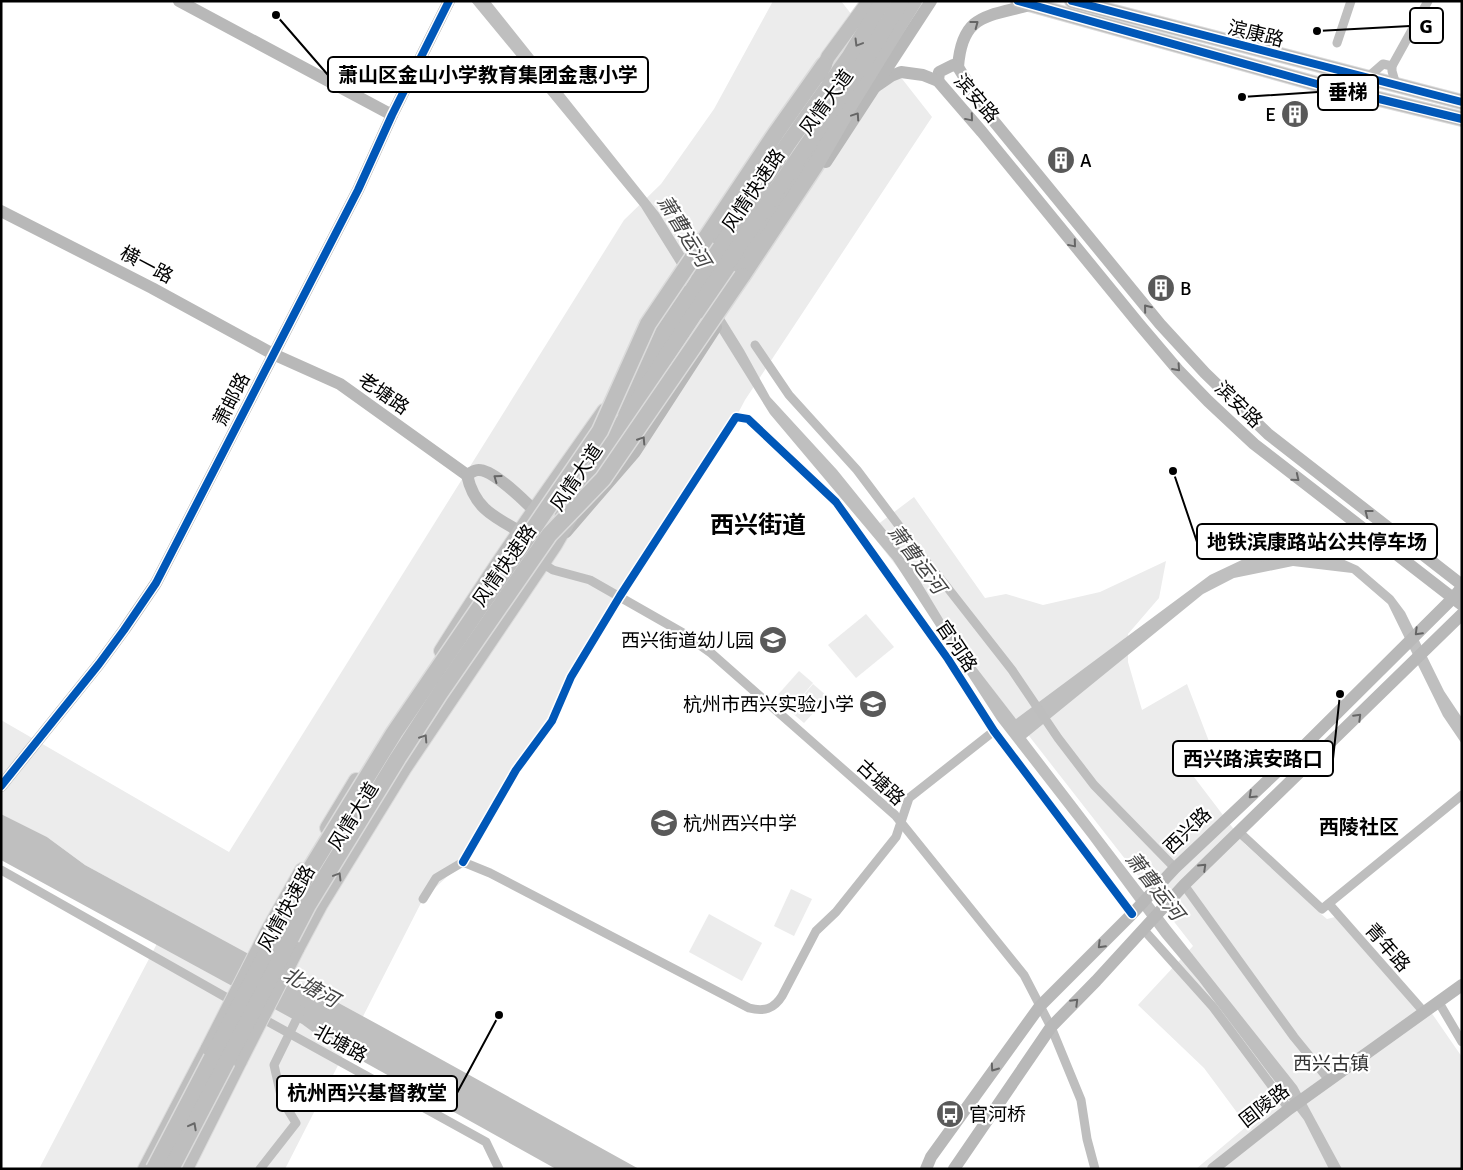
<svg xmlns="http://www.w3.org/2000/svg" width="1463" height="1170" viewBox="0 0 1463 1170" font-family="Signika,'Noto Sans SC',sans-serif">
<style>
.green{fill:#ececec}
.water{fill:#bfbfbf}
.lines{fill:none;stroke-linecap:round;stroke-linejoin:round}
.canal{stroke:#bfbfbf;stroke-width:9}
.primary-casing{stroke:#dbdbdb;stroke-width:16}
.highway-casing{stroke:#dbdbdb;stroke-width:19}
.street{stroke:#bebebe;stroke-width:9}
.secondary{stroke:#b8b8b8;stroke-width:12}
.primary{stroke:#bebebe;stroke-width:14}
.highway{stroke:#bebebe;stroke-width:16}
.primary-bridge-casing{stroke:#dbdbdb;stroke-width:16;stroke-linecap:butt}
.highway-bridge-casing{stroke:#dbdbdb;stroke-width:19;stroke-linecap:butt}
.primary-bridge{stroke:#bebebe;stroke-width:14}
.highway-bridge{stroke:#bebebe;stroke-width:16}
.cycleway-casing{stroke:#fff;stroke-width:11}
.cycleway{stroke:#0057b8;stroke-width:8}
.oneway{stroke:#656565}
.oneway2{stroke:#686868}
.labels{text-anchor:middle;stroke-width:4.5;stroke-linejoin:round;paint-order:stroke}
.street-label{font-size:19px;fill:#000;stroke:#fff}
.poi-label{font-size:19px;fill:#000;stroke:#fff;text-anchor:start}
.park-label{font-size:19px;fill:#333;stroke:#fff}
.water-label{font-size:20px;font-style:italic;fill:#444;stroke:#fff}
.neighbourhood-label{font-size:20px;font-weight:bold;fill:#000;stroke:#fff}
.district-label{font-size:24px;font-weight:bold;fill:#000;stroke:#fff}
.leader{fill:none;stroke:#000;stroke-width:2}
.callout-dot{fill:#000;stroke:#fff;stroke-width:2}
.callout{fill:#fff;stroke:#000;stroke-width:2}
.callout-label{font-size:20px;text-anchor:middle;font-weight:bold;fill:#000}
</style>
<rect width="100%" height="100%" fill="#fff"/>
<g class="green">
<polygon points="773,1 841,1 932,117 745,400 736,417 620,596 552,721 463,862 423,899 285,1169 39,1169 173,913 85,865 47,837 1,814 1,720 229,852 624,220 661,184 714,109"/>
<polygon points="914,497 985,598 1006,594 1043,605 1100,592 1166,561 1159,598 1128,634 1128,662 1142,710 1187,684 1210,744 1194,777 1245,844 1321,914 1327,919 1335,917 1433,1015 1462,1057 1462,1169 1196,1169 1247,1126 1204,1068 1138,1005 1193,946 869,531"/>
<polygon points="866,614 894,647 856,678 828,645"/>
<polygon points="799,671 813,683 790,710 775,698"/>
<polygon points="813,684 828,697 804,723 790,711"/>
<polygon points="791,889 812,899 794,936 774,926"/>
<polygon points="709,914 762,943 742,981 689,952"/>
</g>
<g class="water">
<polygon points="471,1 490,1 659,213 744,350 770,397 837,470 900,548 958,644 1016,719 1210,575 1248,557 1303,552 1340,558 1358,566 1393,596 1405,612 1444,691 1462,718 1462,744 1443,716 1388,604 1352,573 1293,566 1234,578 1203,594 1026,738 1170,926 1297,1086 1342,1169 1329,1169 1304,1120 1199,981 1162,937 1088,837 997,720 893,560 770,414 641,207"/>
<polygon points="1,814 47,837 85,865 379,1025 639,1169 556,1169 321,1038 302,1024 1,860"/>
</g>
<g class="lines">
<g class="canal">
<polyline points="1337,43 1351,1"/>
<polyline points="1263,557 1291,550 1308,554"/>
<polyline points="260,1169 296,1123 282,1100 274,1065 301,1010"/>
</g>
<g class="primary-casing">
<g id="primary">
<polyline points="1018,1 1317,84 1462,119"/>
<polyline points="1072,1 1462,102"/>
<polyline points="820,75 828,57 869,1"/>
<polyline points="695,271 725,227"/>
<polyline points="707,314 805,160 844,116 915,1"/>
<polyline points="642,353 657,328 682,292"/>
<path d="M441,651C492,569 548,490 604,411"/>
<polyline points="327,828 356,780"/>
<polyline points="266,934 302,870"/>
<polyline points="297,949 321,904 404,769 555,545 570,519"/>
<polyline points="145,1169 208,1048"/>
<polyline points="186,1169 240,1061"/>
</g>
</g>
<g class="highway-casing">
<g id="highway">
<polyline points="706,238 776,133 824,65"/>
<polyline points="742,276 815,166 844,116"/>
<polyline points="616,407 787,145 850,56 883,1"/>
<polyline points="563,514 742,241 867,57 901,1"/>
</g>
</g>
<g class="street">
<polyline points="1367,78 1383,64 1392,66"/>
<polyline points="1396,85 1392,71 1392,66 1428,1"/>
<polyline points="755,345 789,395 857,470 921,555 947,587 1012,670 1058,738 1094,785 1175,868"/>
<polyline points="522,541 524,548 542,563 553,570 590,580 683,633 711,653 895,815 1024,975 1051,1027 1081,1100 1087,1139 1095,1169"/>
<polyline points="1239,832 1322,909 1462,795"/>
<polyline points="463,862 516,770 552,721 571,677 620,596 736,417 748,419 836,502 948,659 994,731 1132,914"/>
<polyline points="1,870 236,1003"/>
<polyline points="1184,885 1294,1037 1329,1080"/>
<path d="M423,899L436,878L463,862L490,873L749,1008C764,1012 774,1009 782,996L816,931L836,912L896,837L909,798L994,731"/>
<polyline points="1329,904 1424,1012"/>
<polyline points="1143,929 1213,1007 1289,1109"/>
<polyline points="1438,1001 1462,1042"/>
<polyline points="258,1016 486,1142 499,1169"/>
</g>
<g class="secondary">
<polyline points="179,1 392,115"/>
<path d="M958,67C962,14 986,17 1030,5"/>
<polyline points="938,81 939,72 953,65 958,67 983,108 1160,324 1205,373 1268,434 1462,585"/>
<polyline points="875,87 891,76 901,72 923,75 938,81 982,132 1139,324 1178,370 1208,401 1254,444 1462,605"/>
<polyline points="826,162 931,1"/>
<polyline points="1,211 152,288 273,354 340,384 467,475"/>
<path d="M519,531C492,516 474,507 467,475C470,473 475,470 478,470C493,469 523,500 534,510"/>
<polyline points="566,532 635,452 716,327"/>
<polyline points="1,786 99,664 124,630 156,583 358,190 392,115 449,1"/>
<polyline points="926,1169 931,1157 1040,1006 1132,914 1175,868 1300,750 1453,598 1462,587"/>
<polyline points="954,1169 1051,1027 1096,981 1184,885 1462,614"/>
<polyline points="1213,1169 1289,1109 1462,985"/>
</g>
<use href="#primary" class="primary"/>
<use href="#highway" class="highway"/>
<g class="primary-bridge-casing">
<g id="primary-bridge">
<polyline points="208,1048 266,934"/>
<polyline points="240,1061 297,949"/>
</g>
</g>
<g class="highway-bridge-casing">
<g id="highway-bridge">
<polyline points="154,1169 308,873 394,733 600,431 648,324 706,238"/>
<polyline points="171,1169 308,905 398,758 440,693 549,535 603,479 742,276"/>
</g>
</g>
<use href="#primary-bridge" class="primary-bridge"/>
<use href="#highway-bridge" class="highway-bridge"/>
<g class="cycleway-casing">
<g id="cycleway">
<polyline points="1018,1 1317,84 1462,119"/>
<polyline points="1072,1 1462,102"/>
<polyline points="1,786 99,664 124,630 156,583 358,190 392,115 449,1"/>
<polyline points="463,862 516,770 552,721 571,677 620,596 736,417 748,419 836,502 948,659 994,731 1132,914"/>
</g>
</g>
<use href="#cycleway" class="cycleway"/>
</g>
<defs><path id="oneway-chevron" d="M-2-3.5L2.5 0L-2 3.5" fill="none" stroke-width="1.6" stroke-linecap="round" stroke-linejoin="round" transform="scale(1.25)"/></defs>
<g class="oneway">
<use href="#oneway-chevron" transform="translate(975 24) rotate(-37)"/>
<use href="#oneway-chevron" transform="translate(856 116) rotate(-56)"/>
<use href="#oneway-chevron" transform="translate(970 118) rotate(50)"/>
<use href="#oneway-chevron" transform="translate(1073 244) rotate(50)"/>
<use href="#oneway-chevron" transform="translate(1147 308) rotate(-129)"/>
<use href="#oneway-chevron" transform="translate(1177 368) rotate(48)"/>
<use href="#oneway-chevron" transform="translate(642 440) rotate(-57)"/>
<use href="#oneway-chevron" transform="translate(497 478) rotate(-144)"/>
<use href="#oneway-chevron" transform="translate(1296 478) rotate(39)"/>
<use href="#oneway-chevron" transform="translate(1368 513) rotate(-142)"/>
<use href="#oneway-chevron" transform="translate(1418 632) rotate(135)"/>
<use href="#oneway-chevron" transform="translate(1358 717) rotate(-45)"/>
<use href="#oneway-chevron" transform="translate(1252 795) rotate(137)"/>
<use href="#oneway-chevron" transform="translate(1203 867) rotate(-44)"/>
<use href="#oneway-chevron" transform="translate(1101 945) rotate(135)"/>
<use href="#oneway-chevron" transform="translate(1075 1002) rotate(-45)"/>
<use href="#oneway-chevron" transform="translate(994 1068) rotate(125)"/>
</g>
<g class="oneway2">
<use href="#oneway-chevron" transform="translate(858 43) rotate(121)"/>
<use href="#oneway-chevron" transform="translate(424 738) rotate(-57)"/>
<use href="#oneway-chevron" transform="translate(338 876) rotate(-59)"/>
<use href="#oneway-chevron" transform="translate(193 1126) rotate(-62)"/>
</g>
<defs>
<g id="building-disc" transform="scale(1.4375)"><circle r="9.5" fill="#595959" stroke="#fff"/><path d="M-4-6H4V6H1V3H-1V6H-4ZM-2.5-4.3h1.7v1.8h-1.7ZM.8-4.3h1.7v1.8H.8ZM-2.5-1h1.7V.8h-1.7ZM.8-1h1.7V.8H.8Z" fill="#fff"/></g>
<g id="school-disc" transform="scale(1.4375)"><circle r="9.5" fill="#595959" stroke="#fff"/><path d="M0-5L7-2L0 1L-7-2ZM-4 1L0 2.5L4 1V4Q0 6-4 4Z" fill="#fff"/></g>
<g id="bus-disc" transform="scale(1.4375)"><circle r="9.5" fill="#595959" stroke="#fff"/><path d="M-5-6H5V4H4V6H2V4H-2V6H-4V4H-5ZM-3.5-4V0h7V-4ZM-3.5 1.2v1.5H-2V1.2ZM2 1.2v1.5H3.5V1.2Z" fill="#fff"/></g>
</defs>
<g fill-rule="evenodd">
<use href="#building-disc" x="1295" y="114"/>
<use href="#building-disc" x="1061" y="160"/>
<use href="#building-disc" x="1161" y="288"/>
<use href="#school-disc" x="773" y="640"/>
<use href="#school-disc" x="873" y="704"/>
<use href="#school-disc" x="664" y="823"/>
<use href="#bus-disc" x="950" y="1114"/>
</g>
<g class="labels">
<g class="street-label">
<text transform="translate(1256 33) rotate(14)" y="7">滨康路</text>
<text transform="translate(977 98) rotate(49)" y="7">滨安路</text>
<text transform="translate(826 102) rotate(-54)" y="7">风情大道</text>
<text transform="translate(753 190) rotate(-56)" y="7">风情快速路</text>
<text transform="translate(147 264) rotate(28)" y="7">横一路</text>
<text transform="translate(384 393) rotate(35)" y="7">老塘路</text>
<text transform="translate(231 399) rotate(-63)" y="7">萧邮路</text>
<text transform="translate(1239 404) rotate(44)" y="7">滨安路</text>
<text transform="translate(576 477) rotate(-56)" y="7">风情大道</text>
<text transform="translate(504 565) rotate(-55)" y="7">风情快速路</text>
<text transform="translate(957 646) rotate(56)" y="7">官河路</text>
<text transform="translate(881 782) rotate(43)" y="7">古塘路</text>
<text transform="translate(353 816) rotate(-58)" y="7">风情大道</text>
<text transform="translate(1187 830) rotate(-44)" y="7">西兴路</text>
<text transform="translate(286 908) rotate(-61)" y="7">风情快速路</text>
<text transform="translate(1388 947) rotate(49)" y="7">青年路</text>
<text transform="translate(341 1043) rotate(29)" y="7">北塘路</text>
<text transform="translate(1264 1105) rotate(-38)" y="7">固陵路</text>
</g>
<g class="poi-label">
<text x="1276" y="121" text-anchor="end">E</text>
<text x="1080" y="167">A</text>
<text x="1180" y="295">B</text>
<text x="754" y="647" text-anchor="end">西兴街道幼儿园</text>
<text x="854" y="711" text-anchor="end">杭州市西兴实验小学</text>
<text x="683" y="830">杭州西兴中学</text>
<text x="969" y="1121">官河桥</text>
</g>
<g class="park-label">
<text x="1331" y="1070">西兴古镇</text>
</g>
<g class="water-label">
<text transform="translate(684 231) rotate(58)" y="7">萧曹运河</text>
<text transform="translate(917 559) rotate(53)" y="7">萧曹运河</text>
<text transform="translate(1155 886) rotate(52)" y="7">萧曹运河</text>
<text transform="translate(311 987) rotate(29)" y="7">北塘河</text>
</g>
<g class="neighbourhood-label">
<text x="1359" y="834">西陵社区</text>
</g>
<g class="district-label">
<text x="758" y="533">西兴街道</text>
</g>
</g>
<path class="leader" d="M1317 31L1410 26M276 15L328 75M1242 97L1318 92M1173 471L1197 542M1340 694L1333 759M499 1015L457 1093"/>
<g class="callout-dot">
<circle cx="1317" cy="31" r="5"/>
<circle cx="276" cy="15" r="5"/>
<circle cx="1242" cy="97" r="5"/>
<circle cx="1173" cy="471" r="5"/>
<circle cx="1340" cy="694" r="5"/>
<circle cx="499" cy="1015" r="5"/>
</g>
<g class="callout">
<rect x="1410" y="8" width="33" height="35" rx="5"/>
<rect x="328" y="57" width="320" height="35" rx="5"/>
<rect x="1318" y="75" width="60" height="35" rx="5"/>
<rect x="1197" y="524" width="240" height="35" rx="5"/>
<rect x="1173" y="741" width="160" height="35" rx="5"/>
<rect x="277" y="1076" width="180" height="35" rx="5"/>
</g>
<g class="callout-label">
<text x="1426" y="33">G</text>
<text x="488" y="82">萧山区金山小学教育集团金惠小学</text>
<text x="1348" y="99">垂梯</text>
<text x="1317" y="549">地铁滨康路站公共停车场</text>
<text x="1253" y="766">西兴路滨安路口</text>
<text x="367" y="1100">杭州西兴基督教堂</text>
</g>
<rect width="1463" height="1170" fill="none" stroke="#000000" stroke-width="5"/>
</svg>
